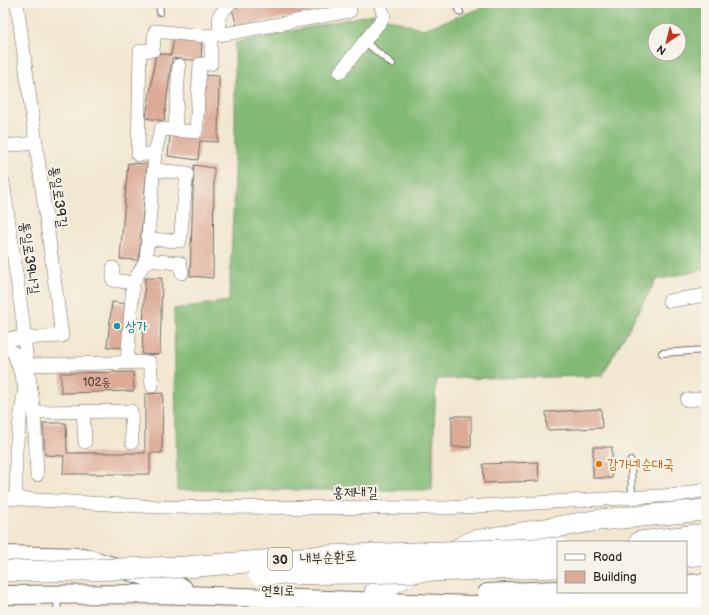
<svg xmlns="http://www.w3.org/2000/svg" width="709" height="615" viewBox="0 0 709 615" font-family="'Balsamiq Sans','Poor Story',sans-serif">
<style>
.forest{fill:#83b976;stroke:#577250;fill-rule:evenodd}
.building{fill:#dcaa97}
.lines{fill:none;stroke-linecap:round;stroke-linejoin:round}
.service-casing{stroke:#716d65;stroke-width:8}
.minor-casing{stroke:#716d65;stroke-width:14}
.secondary-casing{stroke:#716d65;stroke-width:20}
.trunk-casing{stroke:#716d65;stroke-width:22}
.service{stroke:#fff;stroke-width:6}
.minor{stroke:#fff;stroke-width:13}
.secondary{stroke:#fff;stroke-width:18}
.trunk{stroke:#fff;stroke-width:21}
.trunk-bridge-casing{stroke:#716d65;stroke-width:22;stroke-linecap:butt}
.trunk-bridge{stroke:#fff;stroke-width:21}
.culture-dot{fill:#0f9aa8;stroke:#f7f3e8;stroke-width:1.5}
.food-dot{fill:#e8710a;stroke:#f7f3e8;stroke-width:1.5}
.labels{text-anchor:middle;stroke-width:4;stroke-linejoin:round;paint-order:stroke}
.number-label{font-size:12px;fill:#574b46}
.shield{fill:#f7f3e8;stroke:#686764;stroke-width:1}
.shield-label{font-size:13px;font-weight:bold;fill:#2b2b2b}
.street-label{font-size:14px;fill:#2b2b2b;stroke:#f7f3e8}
.culture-label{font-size:14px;fill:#0d838f;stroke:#f7f3e8;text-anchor:start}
.food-label{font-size:14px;fill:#c56008;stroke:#f7f3e8;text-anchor:start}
</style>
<rect width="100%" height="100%" fill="#f7f3e8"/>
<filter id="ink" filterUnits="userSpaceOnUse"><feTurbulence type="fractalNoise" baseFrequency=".025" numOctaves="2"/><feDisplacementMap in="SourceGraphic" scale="8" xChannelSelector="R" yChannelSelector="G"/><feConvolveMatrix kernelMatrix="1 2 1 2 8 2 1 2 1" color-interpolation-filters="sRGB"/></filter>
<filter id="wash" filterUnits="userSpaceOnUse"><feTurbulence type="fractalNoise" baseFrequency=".012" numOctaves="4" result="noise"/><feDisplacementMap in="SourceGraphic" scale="16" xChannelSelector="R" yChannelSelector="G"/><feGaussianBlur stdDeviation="0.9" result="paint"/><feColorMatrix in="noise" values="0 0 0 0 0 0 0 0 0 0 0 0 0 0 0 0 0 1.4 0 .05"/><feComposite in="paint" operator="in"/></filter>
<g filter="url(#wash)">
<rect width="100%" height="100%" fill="#f2e7d0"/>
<path class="forest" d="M496,3H706V269L656,280L602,376L436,379L432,490H177L174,309L229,301L235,174V43L373,14L423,29ZM655,30H679V54H655Z"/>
<g id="blocks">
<g class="building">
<polygon points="258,3 338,3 339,7 237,27 232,8"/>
<polygon points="174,38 202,40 201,61 172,58 164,121 146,118 156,53 171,55"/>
<polygon points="202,75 219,76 218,142 200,141 198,160 168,156 170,135 199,137"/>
<polygon points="128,163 147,164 139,260 120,259"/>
<polygon points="194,165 214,168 213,278 190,276"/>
<polygon points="145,278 162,278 160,354 142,355"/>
<polygon points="112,302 127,304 122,348 107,347"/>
<polygon points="133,372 134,391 61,393 61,373"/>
<polygon points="163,393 162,453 150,453 150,474 63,474 64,456 45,455 43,423 66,423 67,453 145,453 145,394"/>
<polygon points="601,409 602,428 547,430 546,412"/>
<rect x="452" y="416" width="19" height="31"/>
<rect x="593" y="447" width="19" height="31"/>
<polygon points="538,462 539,481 484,483 483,464"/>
</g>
</g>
</g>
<g filter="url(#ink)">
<use href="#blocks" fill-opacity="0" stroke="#716d65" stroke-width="1"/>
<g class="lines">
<g class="service-casing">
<g id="service">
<polyline points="159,3 160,12"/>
<polyline points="456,3 460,12"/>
<polyline points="364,41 392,64"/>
<polyline points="662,353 706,350"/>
<polyline points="631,461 632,498"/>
<polyline points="57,612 58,596"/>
</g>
</g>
<g class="minor-casing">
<g id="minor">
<polyline points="220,35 219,16 230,3"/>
<polyline points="340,72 384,17 380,3"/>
<polyline points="175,130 179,65"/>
<polyline points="3,146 36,143"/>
<polyline points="155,153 161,129 196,132 200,64 211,64 211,36"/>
<polyline points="3,182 23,321 24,339 34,412 37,475"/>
<polyline points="148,239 180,241 187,173 154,170"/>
<polyline points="146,260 155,153 138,155 140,51 153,50 155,31 204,36 225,34 350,11 348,3"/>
<polyline points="113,268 113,280 133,283 127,363"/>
<polyline points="133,283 146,260 180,263 182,273"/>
<polyline points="669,301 706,295"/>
<polyline points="3,339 62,336 17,3"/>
<polyline points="3,344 14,353 25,386 16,449 16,499"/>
<polyline points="27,365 150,362 152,386"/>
<polyline points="687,400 706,398"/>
<polyline points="83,411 85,442"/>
<polyline points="34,412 131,411 132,442"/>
<polyline points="3,498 159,507 445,508 678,495 706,490"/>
</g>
</g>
<g class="secondary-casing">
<g id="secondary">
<polyline points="3,555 83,557 183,588"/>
<polyline points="686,584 706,583"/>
<polyline points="487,593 558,590"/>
<polyline points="3,595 156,594 470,605 506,604 520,606"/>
<polyline points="615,611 659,610 705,604"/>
</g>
</g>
<g class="trunk-casing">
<g id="trunk">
<polyline points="640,542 706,534"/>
<polyline points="452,552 474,541 599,520 706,510"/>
<polyline points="686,556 706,554"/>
<polyline points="375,592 419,570"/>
<polyline points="506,604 627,601 706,595"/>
</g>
</g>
<use href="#service" class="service"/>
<use href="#minor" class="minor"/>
<use href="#secondary" class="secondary"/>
<use href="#trunk" class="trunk"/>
<g class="trunk-bridge-casing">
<g id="trunk-bridge">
<polyline points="3,571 49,571 185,567 325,556 558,548"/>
<polyline points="259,574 364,573 558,567"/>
</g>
</g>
<use href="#trunk-bridge" class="trunk-bridge"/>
</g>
</g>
<circle class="culture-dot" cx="117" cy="326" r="4"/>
<circle class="food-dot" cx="599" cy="464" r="4"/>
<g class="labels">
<g class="number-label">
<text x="97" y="386">102동</text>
</g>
<rect class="shield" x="268" y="548" width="24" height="22" rx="3"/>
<g class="shield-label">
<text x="280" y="564">30</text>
</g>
<g class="street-label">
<text transform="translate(59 197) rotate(82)" y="5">통일로39길</text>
<text transform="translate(30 258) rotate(82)" y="5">통일로39나길</text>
<text x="355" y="497">홍제내길</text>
<text transform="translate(328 557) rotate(-3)" y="5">내부순환로</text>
<text transform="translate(278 590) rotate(1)" y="5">연희로</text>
</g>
<g class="culture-label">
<text x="125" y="331">상가</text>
</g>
<g class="food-label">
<text x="607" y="469">강가네순대국</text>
</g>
</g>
<rect width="709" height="615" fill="none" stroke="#f7f3e8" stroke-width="16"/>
<rect x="557" y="541" width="130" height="52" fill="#f7f3e8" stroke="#a5a39c"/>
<rect x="565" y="554" width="20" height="6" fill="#ffffff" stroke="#a5a39c"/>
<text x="593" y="561" font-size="12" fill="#2b2b2b">Road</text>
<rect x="565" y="571" width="20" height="12" fill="#dcaa97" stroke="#a5a39c"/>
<text x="593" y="581" font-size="12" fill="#2b2b2b">Building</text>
<g transform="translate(667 42) rotate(215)"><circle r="19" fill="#f7f3e8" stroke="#a5a39c"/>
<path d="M0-3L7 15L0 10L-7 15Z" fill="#c8321e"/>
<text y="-6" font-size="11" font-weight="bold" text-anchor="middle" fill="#2b2b2b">N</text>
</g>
</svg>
